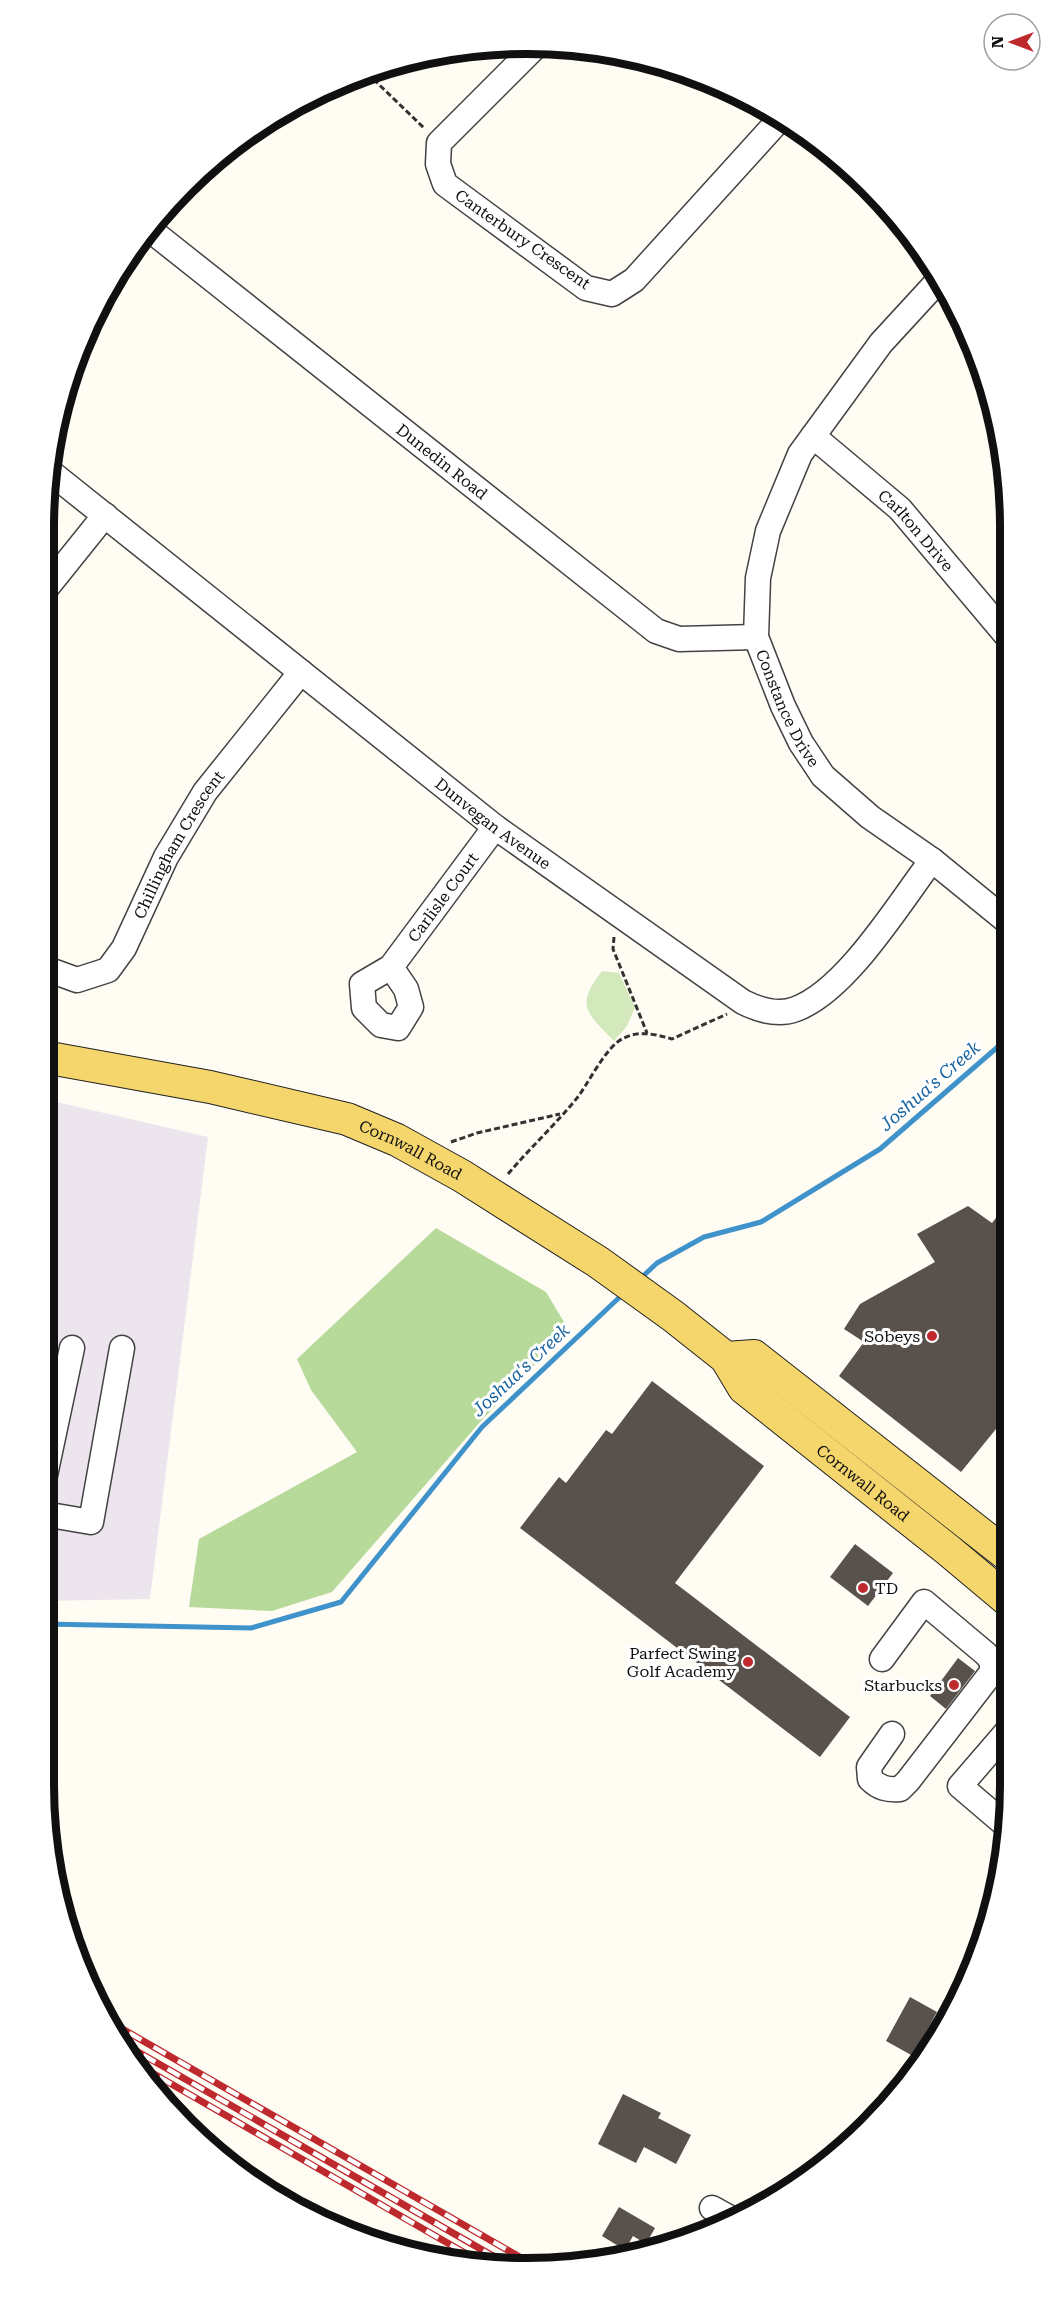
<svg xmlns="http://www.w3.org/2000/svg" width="1054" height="2312" viewBox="0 0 1054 2312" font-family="'Roboto Serif',serif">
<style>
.industrial{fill:#ede5ee}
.green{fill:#d3e9bc}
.forest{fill:#b7da9b}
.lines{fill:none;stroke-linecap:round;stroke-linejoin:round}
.stream{stroke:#4092cb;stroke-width:5}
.building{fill:#58514c}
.minor-casing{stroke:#434343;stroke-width:27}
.major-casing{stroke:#212121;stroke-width:34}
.path{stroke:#323232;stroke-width:3;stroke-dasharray:6 3;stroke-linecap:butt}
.minor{stroke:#fff;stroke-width:24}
.major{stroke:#f5d66c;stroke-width:32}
.rail-casing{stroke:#be292e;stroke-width:7}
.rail{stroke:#fff;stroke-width:4.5;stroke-dasharray:14;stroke-linecap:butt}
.poi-dot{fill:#be292e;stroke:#fff;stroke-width:2}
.labels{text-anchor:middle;stroke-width:6;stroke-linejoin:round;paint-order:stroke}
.street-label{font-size:16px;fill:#101010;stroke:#fff}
.poi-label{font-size:16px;fill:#101010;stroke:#fff;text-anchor:end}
.water-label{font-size:18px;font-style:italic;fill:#1a64a0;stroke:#fff}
.rim{fill:none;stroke:#101010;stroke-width:8}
</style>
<rect width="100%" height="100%" fill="#fffcf3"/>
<polygon class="industrial" points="44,1099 208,1137 150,1599 44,1601"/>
<path class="green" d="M602,971L619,973L635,1007L627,1026L614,1041C586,1012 575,1006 602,971Z"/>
<polygon class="forest" points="436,1228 546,1292 564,1322 533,1367 481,1421 332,1592 272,1611 189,1607 199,1539 357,1452 311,1390 297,1359"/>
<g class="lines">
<g class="stream">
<polyline points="640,1279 657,1263 704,1237 761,1222 880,1149 1008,1038"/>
<polyline points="44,1624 251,1628 341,1602 482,1427 624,1293"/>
</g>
</g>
<g class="building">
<polygon points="1009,1201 1009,1413 961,1472 839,1376 864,1342 844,1329 860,1304 935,1262 917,1234 968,1206 992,1223"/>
<polygon points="652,1381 764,1466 675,1583 850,1717 820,1757 520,1528 559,1477 566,1483 606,1430 612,1434"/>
<polygon points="855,1544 893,1573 868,1606 830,1577"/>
<polygon points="958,1658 975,1671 946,1709 930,1696"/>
<polygon points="910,1997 937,2012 913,2056 886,2041"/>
<polygon points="623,2094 661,2113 658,2118 691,2135 676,2164 644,2147 636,2163 598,2144"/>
<polygon points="619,2207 655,2228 646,2244 633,2236 625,2250 602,2236"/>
</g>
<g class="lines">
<g class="minor-casing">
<g id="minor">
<polyline points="537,45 439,143 438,164 445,184 586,288 612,294 634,280 780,119"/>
<path id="s1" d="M149,229L656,631L679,639L756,637"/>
<path id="s2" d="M938,281L881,343L800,454L768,531L758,578L756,637L783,706L801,743L823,776L870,817L932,860L1008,922"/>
<path id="s3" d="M813,436L900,509L1007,636"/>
<path id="s4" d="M49,471L495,827L743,1002C759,1010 778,1016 796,1009C847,990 899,903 932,860"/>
<polyline points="44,591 105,515"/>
<path id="s5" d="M391,967L406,989L411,1007L398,1028L381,1025L364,1008L362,984L391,967L495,827"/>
<path id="s6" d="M44,968L77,980L108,970L124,948L166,857L205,792L301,672"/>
<polyline points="44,1480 72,1348"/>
<polyline points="44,1514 91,1522 122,1348"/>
<path d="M882,1659L924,1602L986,1654L992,1661V1672L908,1781L900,1789C887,1790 879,1788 870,1779L869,1767L892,1734"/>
<polyline points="1007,1826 960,1786 1010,1728"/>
<polyline points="712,2208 730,2218"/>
</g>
</g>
<g class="major-casing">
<g id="major">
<path id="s7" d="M44,1057L210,1087L347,1119L397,1140L462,1176L598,1262L673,1316L726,1358L744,1388L948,1550L1010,1602"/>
<polyline points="726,1358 754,1356 1010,1557"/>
</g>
</g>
<g class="path">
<polyline points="367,73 424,128"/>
<polyline points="614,937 613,949 647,1033"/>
<polyline points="451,1142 477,1133 560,1114"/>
<path d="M508,1174C530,1148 555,1125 577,1098C588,1084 606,1047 622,1039C638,1030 655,1034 672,1039L727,1014"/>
</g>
<use href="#minor" class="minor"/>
<use href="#major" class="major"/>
<g class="rail-casing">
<g id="rail">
<polyline points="105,2019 537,2267"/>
<polyline points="119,2041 512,2267"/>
<polyline points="135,2063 484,2264"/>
</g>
</g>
<use href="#rail" class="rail"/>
</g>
<g class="poi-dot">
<circle cx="932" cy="1336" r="6"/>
<circle cx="863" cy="1588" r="6"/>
<circle cx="748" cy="1662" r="6"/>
<circle cx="954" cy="1685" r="6"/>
</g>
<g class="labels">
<g class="street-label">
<text transform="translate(523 239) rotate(35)" y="6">Canterbury Crescent</text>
<text dy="6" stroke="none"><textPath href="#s1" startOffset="374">Dunedin Road</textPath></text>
<text dy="6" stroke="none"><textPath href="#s3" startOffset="140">Carlton Drive</textPath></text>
<text dy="6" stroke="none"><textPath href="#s2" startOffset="490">Constance Drive</textPath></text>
<text dy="6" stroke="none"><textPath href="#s4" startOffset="567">Dunvegan Avenue</textPath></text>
<text dy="6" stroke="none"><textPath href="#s6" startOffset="212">Chillingham Crescent</textPath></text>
<text dy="6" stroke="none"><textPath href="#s5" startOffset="256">Carlisle Court</textPath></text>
<text dy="6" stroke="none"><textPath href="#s7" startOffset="380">Cornwall Road</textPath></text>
<text dy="6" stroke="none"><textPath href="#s7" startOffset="946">Cornwall Road</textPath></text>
</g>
<g class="poi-label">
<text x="920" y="1342">Sobeys</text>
<text x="875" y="1594" text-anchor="start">TD</text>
<text x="736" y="1659">Parfect Swing<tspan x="736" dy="18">Golf Academy</tspan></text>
<text x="942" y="1691">Starbucks</text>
</g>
<g class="water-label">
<text transform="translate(930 1086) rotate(-41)" y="6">Joshua's Creek</text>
<text transform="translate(521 1370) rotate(-43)" y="6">Joshua's Creek</text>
</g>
</g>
<path d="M0 0H1054V2312H0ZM527 54H527A473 473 0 0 1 1000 527V1785A473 473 0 0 1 527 2258H527A473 473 0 0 1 54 1785V527A473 473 0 0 1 527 54Z" fill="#fff" fill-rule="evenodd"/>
<path class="rim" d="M527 54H527A473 473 0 0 1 1000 527V1785A473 473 0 0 1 527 2258H527A473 473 0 0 1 54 1785V527A473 473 0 0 1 527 54Z"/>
<g transform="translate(1012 42) rotate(270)"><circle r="28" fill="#ffffff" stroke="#9f9f9f" stroke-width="1.5"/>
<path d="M0-4.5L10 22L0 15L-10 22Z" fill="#be292e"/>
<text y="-9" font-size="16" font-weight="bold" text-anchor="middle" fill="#101010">N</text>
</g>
</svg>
